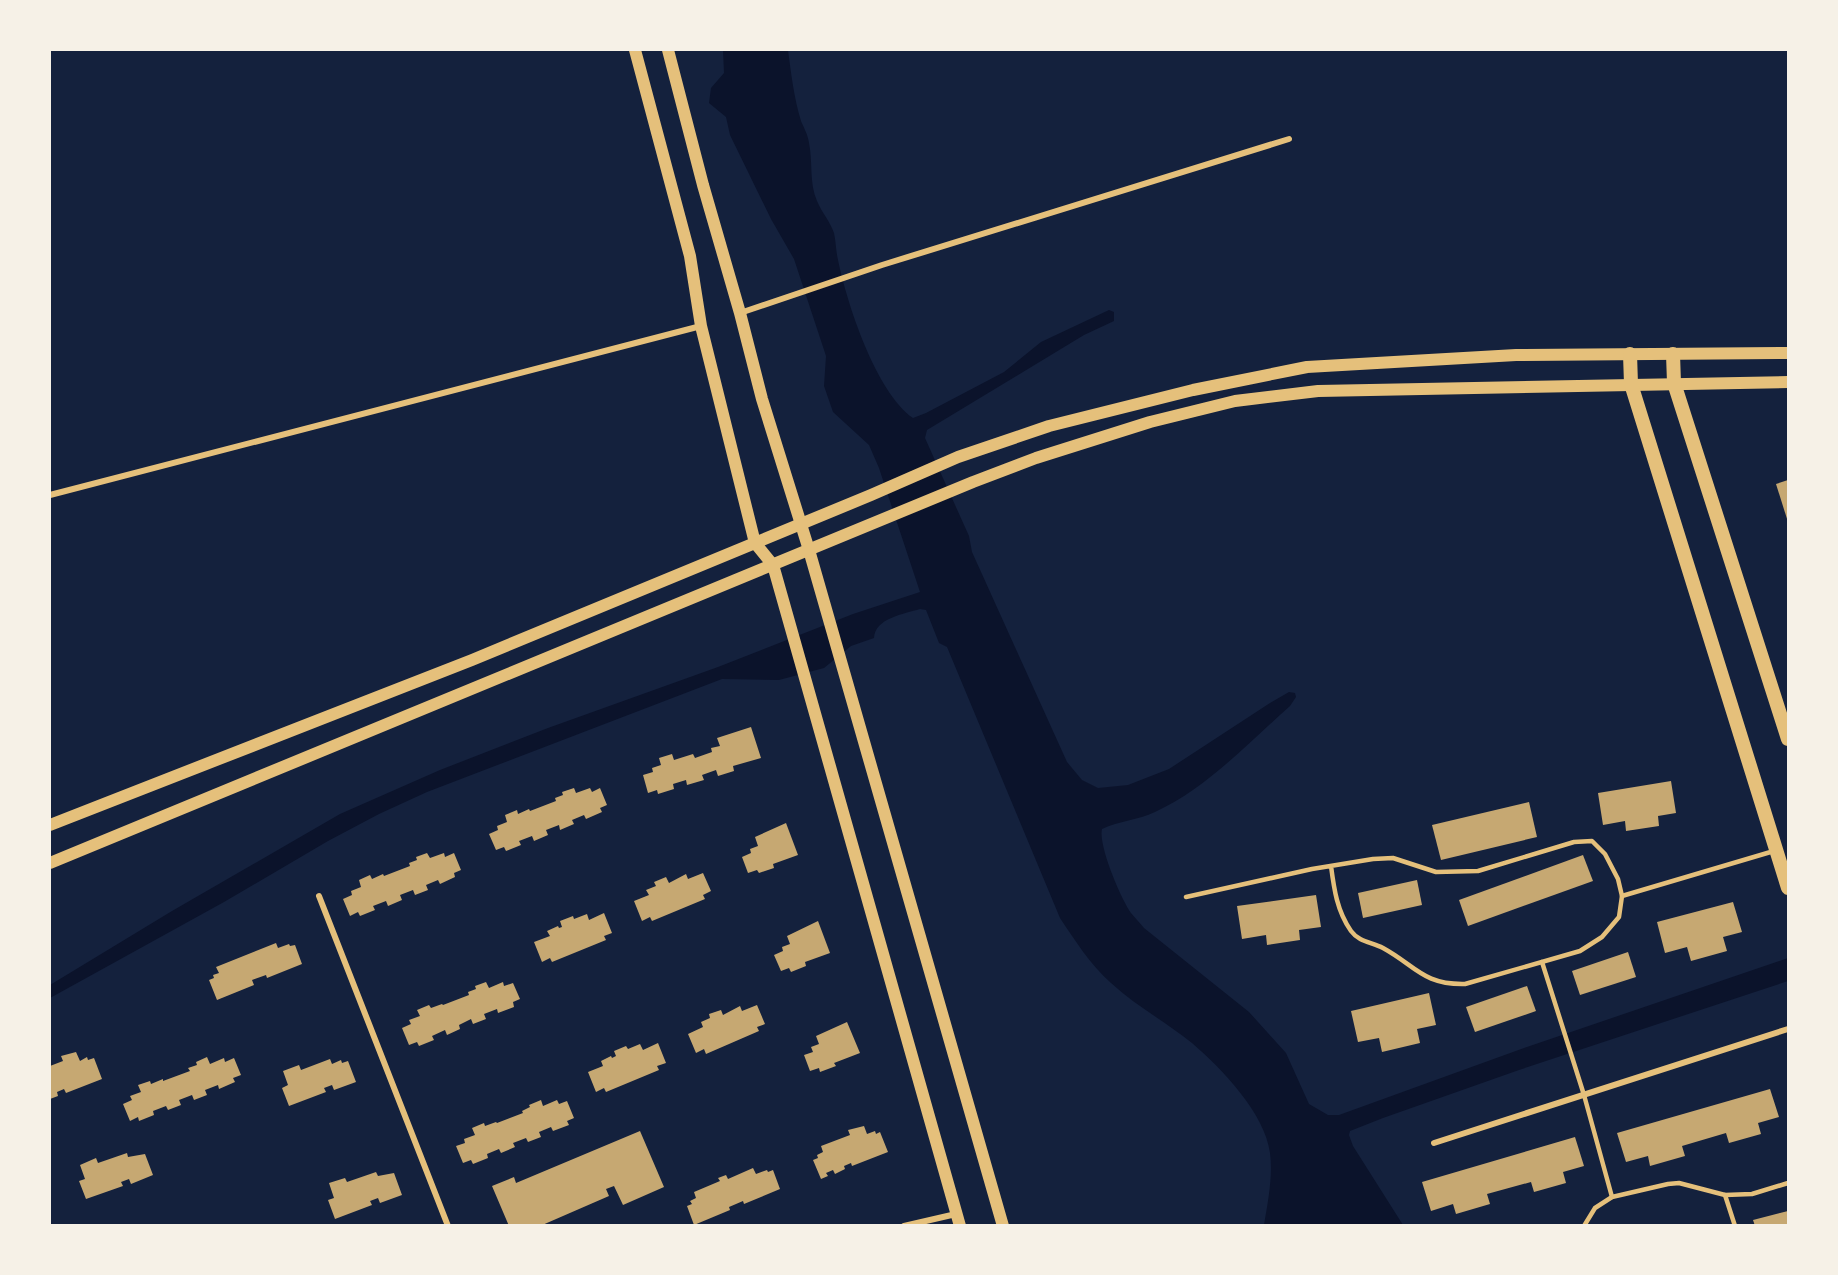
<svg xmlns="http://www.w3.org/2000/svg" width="1838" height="1275" viewBox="0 0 1838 1275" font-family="'Public Sans',sans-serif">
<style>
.water{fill:#0b132b}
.building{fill:#c6a872}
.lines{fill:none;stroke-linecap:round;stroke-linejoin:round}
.service{stroke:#e5c07b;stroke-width:4.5}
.minor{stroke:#e5c07b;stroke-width:6}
.secondary{stroke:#e5c07b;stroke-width:12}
.primary{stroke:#e5c07b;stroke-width:14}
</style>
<rect width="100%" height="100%" fill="#14213d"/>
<path class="water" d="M723,50H788C791,73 794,98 801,121C804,128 808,135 809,143C813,162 809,183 817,201C822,213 830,221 834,233C836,242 836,252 838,260C847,304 876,392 913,418L926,413L1004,372L1041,342L1109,310L1114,312V321L1084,335L927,430L925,438L969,536L972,552L1067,762L1082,780L1098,788L1128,785L1169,769L1270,703L1289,692L1295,693L1296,697L1290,706C1248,743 1207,788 1155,812C1138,820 1119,821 1102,829C1098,845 1121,899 1131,913C1135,918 1140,923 1144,928L1249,1012L1286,1053L1309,1104L1328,1115H1339L1524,1048L1788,958V981L1519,1070L1383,1118L1350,1131L1349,1135L1353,1146L1403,1225H1264C1268,1202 1273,1176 1270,1153C1265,1113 1221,1068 1192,1043C1166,1022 1136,1006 1111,983C1090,964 1076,942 1060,918L947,647L939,643L926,610L920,609C904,614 875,618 874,638L851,646L824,668L779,680L722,679L427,792L379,814L328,841L224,902L50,998V985L172,911L340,814L440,770L548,728L718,667L853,614L920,592L879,468L869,445L833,412L824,386L826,356L794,259L771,219L730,135L726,117L709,103L711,88L724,73Z"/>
<g class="building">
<polygon points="1788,480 1788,522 1776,484"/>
<polygon points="751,727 761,758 733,766 734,771 718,776 716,770 702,775 704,780 687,785 686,780 673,784 674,789 658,794 657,790 648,793 643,775 653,772 652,768 661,765 659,758 672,754 674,760 693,754 695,758 712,752 711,748 720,746 717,738"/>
<polygon points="1671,781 1676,813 1658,816 1659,826 1626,831 1625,821 1603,825 1598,793"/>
<polygon points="574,788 576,793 590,788 592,792 600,788 607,805 600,808 602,812 586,819 584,815 572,820 574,824 560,830 559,825 546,830 548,835 534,841 532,836 519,841 521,845 506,851 504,847 496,850 489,834 498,830 497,826 507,822 505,815 517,810 518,814 529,809 530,811 556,801 555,798 563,795 562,792"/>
<polygon points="1529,802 1537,837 1441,860 1432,825"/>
<polygon points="786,823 798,855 773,864 774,868 759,873 757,870 748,873 742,857 751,853 750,849 758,846 755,837"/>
<polygon points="427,853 430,858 444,853 445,857 454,853 461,870 454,873 455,877 440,884 438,880 426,885 428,890 415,895 413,890 400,895 402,900 388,906 386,901 373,906 375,910 360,916 358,912 350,916 343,899 352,895 351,891 361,887 359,880 370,875 372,879 383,874 384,876 410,866 409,863 417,860 416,857"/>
<polygon points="1583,855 1593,881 1468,926 1459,900"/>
<polygon points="703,873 711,891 703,895 705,899 652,921 650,917 642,921 634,901 649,895 646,890 656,886 654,882 666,877 669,883 686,874 688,879"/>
<polygon points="1417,880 1422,905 1363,918 1358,893"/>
<polygon points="1316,895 1321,927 1299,930 1300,940 1267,945 1266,935 1242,939 1237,906"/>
<polygon points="1733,902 1742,932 1723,937 1727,951 1691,961 1687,947 1665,953 1657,922"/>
<polygon points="604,913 612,933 604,936 606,940 552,962 550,958 542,962 534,942 550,936 547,931 558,926 559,928 562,927 560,921 573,916 574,919 587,914 589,920"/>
<polygon points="818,921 830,953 805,962 806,966 791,972 789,968 781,971 774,955 783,951 782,947 790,944 787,936"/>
<polygon points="276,943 278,948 289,944 290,946 295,945 302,964 267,978 266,975 252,980 254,985 217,1000 209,980 214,978 213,975 219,973 216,967"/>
<polygon points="1628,952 1636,977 1580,995 1572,971"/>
<polygon points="486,982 489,988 503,982 504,986 513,983 520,999 513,1002 514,1007 498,1013 497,1009 484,1014 486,1019 473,1024 471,1019 459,1025 460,1029 447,1035 445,1030 432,1036 434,1040 419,1046 417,1042 409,1045 402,1028 411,1024 409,1020 420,1016 417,1010 429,1005 431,1008 442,1004 443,1005 469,995 468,992 476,989 475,986"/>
<polygon points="1527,986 1536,1011 1475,1032 1466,1007"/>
<polygon points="1429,993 1436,1025 1417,1029 1420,1043 1382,1052 1379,1038 1358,1042 1351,1011"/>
<polygon points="757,1005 765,1024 757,1027 759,1031 706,1054 704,1049 696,1053 688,1034 703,1027 701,1022 710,1018 709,1014 721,1010 723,1015 740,1006 742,1011"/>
<polygon points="847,1022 860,1053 834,1063 836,1066 820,1072 819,1068 810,1071 804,1055 813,1052 811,1047 819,1044 816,1036"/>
<polygon points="658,1043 666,1063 657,1066 659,1070 606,1092 604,1088 596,1092 588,1072 603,1066 601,1061 611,1056 612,1058 616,1056 614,1051 626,1046 628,1049 640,1044 643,1050"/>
<polygon points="76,1052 80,1061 87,1057 88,1060 94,1058 102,1079 66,1093 64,1089 57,1092 58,1096 50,1099 50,1066 63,1061 61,1056"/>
<polygon points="207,1057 210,1064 224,1058 225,1062 234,1058 241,1075 233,1078 235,1082 219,1089 218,1085 205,1090 207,1095 194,1100 192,1095 179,1100 181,1105 168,1110 166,1106 153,1111 154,1115 139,1121 138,1117 130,1121 123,1104 132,1100 130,1096 141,1092 138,1085 150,1081 151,1084 163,1079 163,1081 190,1071 188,1068 197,1065 196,1062"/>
<polygon points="330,1059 332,1064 341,1060 342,1063 348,1061 356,1082 334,1090 332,1085 324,1088 326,1092 289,1106 282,1088 288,1085 283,1071 299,1065 301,1070"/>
<polygon points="1770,1089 1779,1117 1758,1123 1761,1134 1729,1143 1726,1133 1682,1146 1685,1156 1650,1166 1648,1156 1626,1162 1617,1133"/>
<polygon points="541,1100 543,1106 557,1100 559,1104 567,1101 574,1118 567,1121 569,1125 553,1131 551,1127 539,1132 541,1137 528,1142 526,1138 513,1143 515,1147 501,1153 499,1149 487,1154 488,1158 473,1164 471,1160 463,1163 456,1146 465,1143 464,1139 475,1135 472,1128 484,1123 485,1126 496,1122 497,1123 523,1113 522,1111 530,1107 529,1105"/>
<polygon points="864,1126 867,1134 875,1131 876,1134 880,1132 888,1152 852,1166 851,1163 844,1166 845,1169 835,1174 833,1170 826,1173 828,1176 821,1179 813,1160 818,1158 817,1155 823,1152 821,1146 850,1135 848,1130"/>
<polygon points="640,1131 664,1187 623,1205 614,1186 606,1189 609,1196 540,1226 519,1226 519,1224 509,1226 492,1186 514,1177 516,1183"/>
<polygon points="1575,1137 1584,1166 1563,1172 1566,1183 1534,1192 1531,1182 1487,1194 1490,1204 1456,1214 1453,1204 1431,1211 1422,1182"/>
<polygon points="127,1153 128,1157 145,1154 153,1175 131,1184 129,1179 121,1182 123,1186 86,1199 79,1181 85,1179 80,1165 96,1158 98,1163"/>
<polygon points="753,1168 756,1174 767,1170 768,1172 773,1170 780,1189 744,1204 743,1201 729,1207 730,1210 694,1225 687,1206 692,1204 690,1201 696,1198 694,1192 720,1181 718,1178 726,1175 728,1179"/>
<polygon points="376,1172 378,1176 394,1173 402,1195 380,1203 378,1198 370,1201 372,1205 335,1219 328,1200 334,1198 329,1183 345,1178 347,1182"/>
<polygon points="1788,1211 1788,1226 1755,1226 1753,1220"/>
</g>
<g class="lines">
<g class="service">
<polyline points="1622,896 1774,851"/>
<path d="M1186,897L1312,869L1373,859L1393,858L1436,872L1478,871L1574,842L1592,841L1605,854L1618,879L1622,896L1619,917L1602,937L1580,951L1465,984C1423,985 1416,966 1383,948C1371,942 1359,942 1351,931C1337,911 1334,889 1331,866"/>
<polyline points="1542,962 1584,1095 1612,1197"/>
<polyline points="1725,1195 1735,1226"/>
<polyline points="1584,1226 1595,1208 1612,1197 1668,1184 1679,1183 1725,1195 1752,1194 1788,1183"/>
</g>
<g class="minor">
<polyline points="740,313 882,265 1289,139"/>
<polyline points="50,495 701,326"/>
<polyline points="319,896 448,1226"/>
<polyline points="1434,1143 1788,1029"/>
<polyline points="904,1226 956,1214"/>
</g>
<g class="secondary">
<polyline points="635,50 690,256 701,326 755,543 773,565 960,1226"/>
<polyline points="668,50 703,185 740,313 762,399 809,550 1003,1226"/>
<polyline points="50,825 472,660 871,495 958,457 1049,426 1193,390 1307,367 1516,355 1788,353"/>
<polyline points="50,863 973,482 1036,458 1150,422 1235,401 1318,391 1788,382"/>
</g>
<g class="primary">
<polyline points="1630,354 1631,384 1788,888"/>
<polyline points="1673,354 1674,383 1788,739"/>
</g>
</g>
<rect width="1838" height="1275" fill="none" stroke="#f6f1e7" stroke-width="102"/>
</svg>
